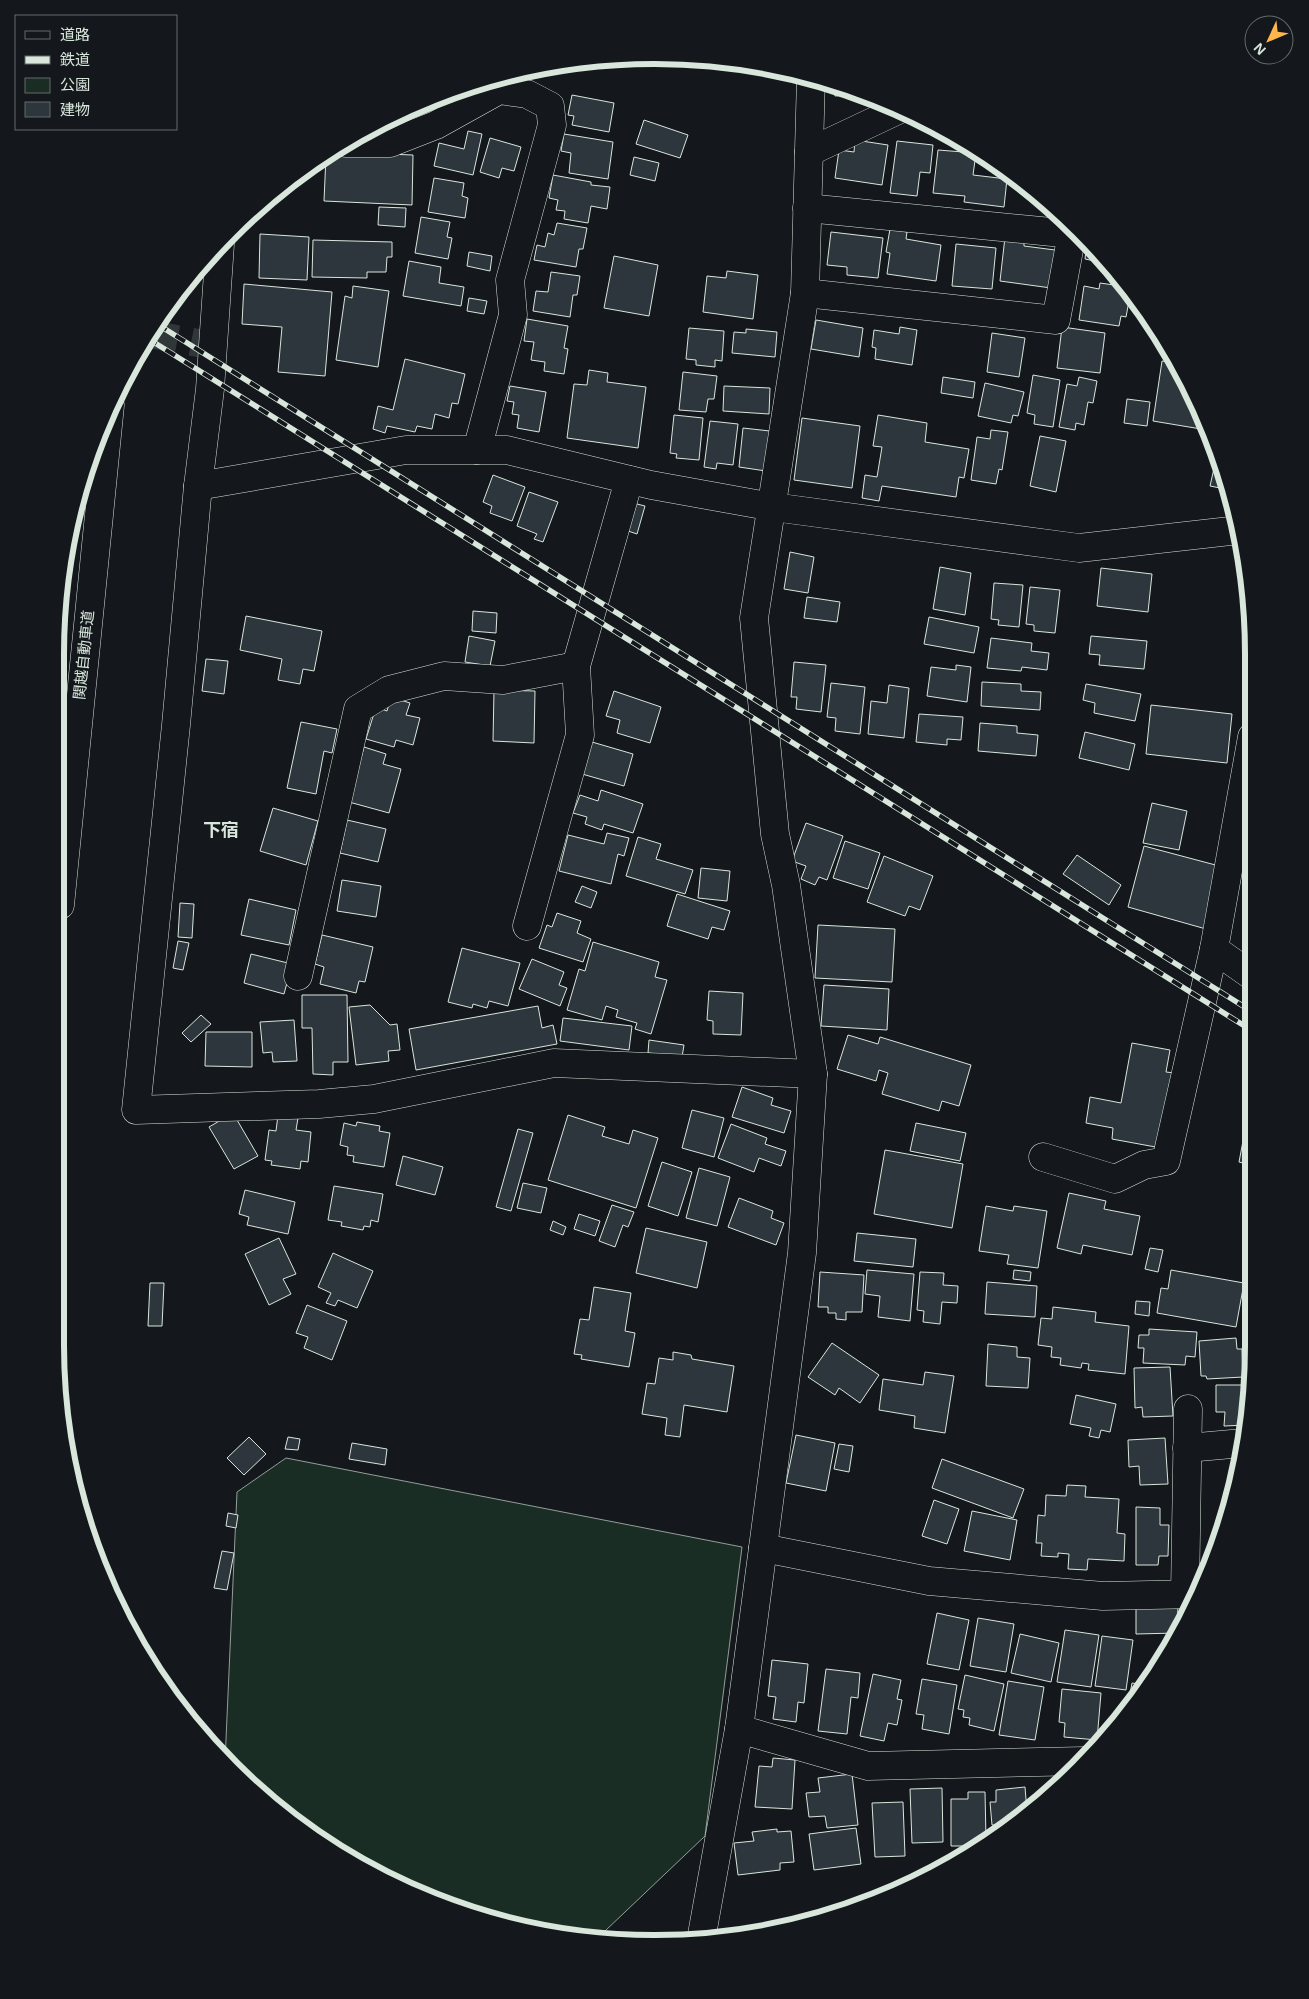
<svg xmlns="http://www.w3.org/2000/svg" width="1309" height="1999" viewBox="0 0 1309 1999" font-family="Arial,'Noto Sans JP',sans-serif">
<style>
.green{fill:#1a2d24;stroke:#939e99}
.building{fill:#2c363c;stroke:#d8e6dc}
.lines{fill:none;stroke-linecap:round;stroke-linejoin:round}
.minor-tunnel{stroke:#313739;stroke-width:28;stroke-dasharray:28 14;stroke-linecap:butt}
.minor-casing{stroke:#d8e6dc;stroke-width:29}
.motorway-casing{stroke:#d8e6dc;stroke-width:29}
.minor{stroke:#14181c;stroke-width:28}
.motorway{stroke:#14181c;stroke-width:28}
.rail-casing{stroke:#d8e6dc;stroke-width:5.5}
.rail{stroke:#14181c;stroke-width:4;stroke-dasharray:11;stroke-linecap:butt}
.labels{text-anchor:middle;stroke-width:4;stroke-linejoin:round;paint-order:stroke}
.street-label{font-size:15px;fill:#d8e6dc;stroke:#14181c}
.quarter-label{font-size:18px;font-weight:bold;fill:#d8e6dc;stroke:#14181c}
.rim{fill:none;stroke:#d8e6dc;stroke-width:6}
</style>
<rect width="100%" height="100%" fill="#14181c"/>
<polygon class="green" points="286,1458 742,1547 705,1836 605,1931 573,1934 462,1912 355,1864 289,1820 225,1762 237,1492"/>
<g class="building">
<polygon points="678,58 713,59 713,67 678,66"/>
<polygon points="834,84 847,87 864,94 835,96"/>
<polygon points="572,95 614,103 609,132 572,125 574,116 568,115"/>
<polygon points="644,120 688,135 680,158 636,144"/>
<polygon points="468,131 482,134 473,175 434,166 439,143 464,149"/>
<polygon points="948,132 954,135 962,141 947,139"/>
<polygon points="564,134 613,142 608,179 569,173 571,153 561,151"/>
<polygon points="490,138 521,147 514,171 502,168 499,178 480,172"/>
<polygon points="855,140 888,145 882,185 835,178 839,150 854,152"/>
<polygon points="897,141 933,145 930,173 920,172 917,196 890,193"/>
<polygon points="938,150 976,153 973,175 1007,179 1004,207 964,202 965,196 933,193"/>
<polygon points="334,152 413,155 412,205 324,201 326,156"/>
<polygon points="634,157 659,163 655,181 630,175"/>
<polygon points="553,175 591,182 591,185 610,187 607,209 591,206 588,223 564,219 565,211 556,210 558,200 549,198"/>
<polygon points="434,178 464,183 462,196 468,198 465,218 428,212"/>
<polygon points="379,207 406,208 405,227 378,225"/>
<polygon points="421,217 450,222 447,237 452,238 448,259 415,253"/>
<polygon points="557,223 587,228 583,249 579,249 576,267 534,260 537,245 545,247 548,233 554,235"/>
<polygon points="890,229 907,232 906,239 941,245 936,281 887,274 890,253 886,252"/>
<polygon points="831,232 883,238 878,278 847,275 847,267 827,265"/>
<polygon points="260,234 309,237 307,280 259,278"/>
<polygon points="1005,237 1024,239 1024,246 1055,250 1051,288 1000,281"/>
<polygon points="313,240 392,242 392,257 387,257 386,272 367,272 367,278 312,277"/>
<polygon points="1087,243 1105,263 1085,259"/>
<polygon points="956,244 996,248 992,289 952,286"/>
<polygon points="469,252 492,256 490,271 467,266"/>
<polygon points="614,256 658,265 649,316 604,308"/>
<polygon points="409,261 441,267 439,283 464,287 461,306 403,296"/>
<polygon points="727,271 758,275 753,319 703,312 707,276 726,278"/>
<polygon points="551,272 580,276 577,295 573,295 570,317 533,311 536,291 548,292"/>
<polygon points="1100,283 1128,287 1131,290 1126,317 1121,316 1119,326 1079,320 1084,286 1099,289"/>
<polygon points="244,284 332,292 325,376 278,372 282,327 242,324"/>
<polygon points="353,286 389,291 378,367 336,360 345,296 352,298"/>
<polygon points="469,298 487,301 484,314 467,311"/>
<polygon points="527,319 568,326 564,348 568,349 564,374 544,371 545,362 531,360 534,342 524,341"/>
<polygon points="816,320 863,328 859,357 811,349"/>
<polygon points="900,327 917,330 912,365 875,359 876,348 872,347 874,330 899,334"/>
<polygon points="1062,327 1105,333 1100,373 1057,368"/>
<polygon points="689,328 724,331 722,361 715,360 715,367 696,365 696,360 686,359"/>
<polygon points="746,329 777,332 775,357 732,353 734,332 746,333"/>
<polygon points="992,333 1025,338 1019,377 987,372"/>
<polygon points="405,359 465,374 458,404 452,403 449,418 435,414 432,429 417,426 415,432 387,426 385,433 373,429 378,406 393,410"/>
<polygon points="1162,361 1176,363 1192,390 1207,430 1153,421"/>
<polygon points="589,370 608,373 607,382 646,387 638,448 567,438 574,384 587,385"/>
<polygon points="683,372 717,376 714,399 708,399 706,412 679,410"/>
<polygon points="1033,375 1060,380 1053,427 1034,424 1035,415 1027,413"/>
<polygon points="943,377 975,382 973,398 941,393"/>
<polygon points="1079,377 1097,381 1093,403 1088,402 1084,425 1076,423 1075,430 1059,427 1067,384 1077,386"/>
<polygon points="985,383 1024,392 1018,416 1013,415 1011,423 978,416"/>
<polygon points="510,386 546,392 539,432 517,428 519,415 512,414 514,402 507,401"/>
<polygon points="724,386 770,388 769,414 723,411"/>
<polygon points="1127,399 1150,402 1147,426 1124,423"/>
<polygon points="674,415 703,418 699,460 676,458 677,454 670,453"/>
<polygon points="878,415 927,423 925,442 969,449 964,478 959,477 956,497 882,486 879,501 862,498 865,475 877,477 882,447 873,446"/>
<polygon points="802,418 860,426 852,488 794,480"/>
<polygon points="710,421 738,424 733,465 717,463 716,469 704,467"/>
<polygon points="743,428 770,431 766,471 739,467"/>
<polygon points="991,430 1008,432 1002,470 999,469 996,484 971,480 977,437 990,439"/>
<polygon points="1040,436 1066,441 1056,492 1030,486"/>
<polygon points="1217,455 1230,490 1210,486"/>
<polygon points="493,475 525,487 512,521 490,513 492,506 483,502"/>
<polygon points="529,492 558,502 543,542 534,539 537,534 517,526"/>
<polygon points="633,503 645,506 637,534 625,530"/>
<polygon points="790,552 814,557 808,593 784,589"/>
<polygon points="940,567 971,573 965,615 933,609"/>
<polygon points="1101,568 1152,574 1148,612 1097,606"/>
<polygon points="994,583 1023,585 1019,627 998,625 999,620 991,619"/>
<polygon points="1030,587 1060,590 1055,633 1034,631 1034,625 1026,624"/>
<polygon points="807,597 840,602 837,622 804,618"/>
<polygon points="473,611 497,613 496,633 472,631"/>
<polygon points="246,616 322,631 314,671 303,669 300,684 278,680 282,659 240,650"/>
<polygon points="929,617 979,627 974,653 924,644"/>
<polygon points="469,636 495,641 490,666 465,662"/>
<polygon points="1091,636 1147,641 1144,669 1099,665 1100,655 1089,654"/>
<polygon points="991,638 1032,643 1031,651 1049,653 1047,670 1022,667 1021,671 987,668"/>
<polygon points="206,659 228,661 224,694 202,691"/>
<polygon points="794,662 826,665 821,712 796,709 797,697 791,697"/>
<polygon points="956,665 971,667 967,702 927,696 931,667 956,670"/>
<polygon points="982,682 1021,684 1021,691 1041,692 1040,710 981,706"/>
<polygon points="831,683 865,687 860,734 835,731 836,718 827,717"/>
<polygon points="1086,684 1141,694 1135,721 1094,713 1095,703 1083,700"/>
<polygon points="889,685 909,688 904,738 868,734 871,701 887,703"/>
<polygon points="494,690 535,691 534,743 493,741"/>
<polygon points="614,691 661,707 650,743 617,733 620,720 606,716"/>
<polygon points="391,697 410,703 406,715 420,718 413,745 396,740 394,747 366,739 376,707 387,711"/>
<polygon points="1151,705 1232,714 1227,763 1146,754"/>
<polygon points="919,714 963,717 961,740 947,739 947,745 916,742"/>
<polygon points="301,722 337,729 332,753 324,751 316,794 287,788"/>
<polygon points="980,723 1017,726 1017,733 1038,735 1036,756 978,751"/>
<polygon points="1085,732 1135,744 1129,770 1079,758"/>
<polygon points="592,742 633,754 624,786 582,774"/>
<polygon points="364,747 386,754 383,764 401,769 389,813 349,802"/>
<polygon points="601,790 643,804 633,833 604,824 602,830 585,824 587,817 573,813 580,795 598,801"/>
<polygon points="1152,803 1187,811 1179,850 1143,843"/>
<polygon points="273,808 318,821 306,865 260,851"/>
<polygon points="347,820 386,829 378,862 340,853"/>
<polygon points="806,823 843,836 827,880 819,877 815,885 801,879 806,866 792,861"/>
<polygon points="607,833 629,838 624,856 618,854 611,884 559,871 568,835 604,844"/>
<polygon points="638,837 661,844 656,859 693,870 685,894 626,876"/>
<polygon points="845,841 880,853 868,889 833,878"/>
<polygon points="1144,846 1223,867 1206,929 1128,907"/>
<polygon points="1077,855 1121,885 1109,905 1063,874"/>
<polygon points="884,856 933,876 920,910 909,906 905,916 867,902"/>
<polygon points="701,868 730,871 727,901 698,898"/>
<polygon points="342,880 381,886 376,917 337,911"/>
<polygon points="582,886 597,892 591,908 575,902"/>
<polygon points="677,894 730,911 724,930 712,927 708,939 667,926"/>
<polygon points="249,899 296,910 289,945 241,935"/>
<polygon points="180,903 194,904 192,938 178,937"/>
<polygon points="557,913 581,921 577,933 591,939 583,962 539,948 547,925 552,927"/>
<polygon points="818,925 895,929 892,982 815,978"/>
<polygon points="322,935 373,947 365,982 359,981 356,993 320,984 324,967 315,964"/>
<polygon points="178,941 189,943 183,970 173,968"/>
<polygon points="593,942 659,962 655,977 667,980 651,1034 635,1029 637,1023 616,1017 618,1010 606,1006 602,1020 567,1010 579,969 585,971"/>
<polygon points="462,948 520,963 508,1006 489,1001 487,1008 473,1004 472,1008 448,1002"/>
<polygon points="251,954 292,964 284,994 244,983"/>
<polygon points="532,959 564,972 559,985 567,988 560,1006 519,989"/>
<polygon points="824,985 889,989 887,1030 821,1026"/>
<polygon points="709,991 743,993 741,1035 713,1034 713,1021 707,1020"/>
<polygon points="302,995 347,995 348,1062 333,1062 333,1075 313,1074 312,1028 302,1028"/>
<polygon points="370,1005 390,1025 397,1024 400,1050 388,1051 389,1061 356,1065 349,1007"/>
<polygon points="538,1006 542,1028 553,1025 557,1044 416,1070 409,1029"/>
<polygon points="201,1015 211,1024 191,1042 182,1033"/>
<polygon points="563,1018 632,1026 629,1050 560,1041"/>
<polygon points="294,1020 297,1061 273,1062 272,1052 263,1053 260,1022"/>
<polygon points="206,1032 252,1032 252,1067 205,1066"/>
<polygon points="848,1035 878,1044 880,1037 971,1065 959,1106 942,1101 939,1111 882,1094 888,1073 879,1070 876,1081 837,1069"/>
<polygon points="649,1040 684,1045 682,1057 648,1053"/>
<polygon points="1132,1043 1170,1050 1166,1072 1175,1073 1161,1148 1112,1139 1113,1128 1086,1123 1090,1097 1121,1103"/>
<polygon points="742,1087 773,1098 771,1105 791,1111 784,1133 732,1117"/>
<polygon points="692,1110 724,1118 714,1157 682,1148"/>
<polygon points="233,1113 258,1156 234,1169 209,1127"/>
<polygon points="278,1115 298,1118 296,1130 311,1132 308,1162 301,1161 300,1169 271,1165 272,1161 265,1160 269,1130 276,1131"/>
<polygon points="568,1115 605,1127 602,1136 629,1144 633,1130 658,1138 636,1208 548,1180"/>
<polygon points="1248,1115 1250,1115 1250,1165 1239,1162"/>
<polygon points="357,1122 380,1126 379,1131 390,1133 384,1167 353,1162 354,1156 347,1155 348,1147 340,1145 344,1123 356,1126"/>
<polygon points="916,1123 966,1133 960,1161 910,1151"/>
<polygon points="731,1124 767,1138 765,1144 786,1151 781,1166 759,1158 754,1172 718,1158"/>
<polygon points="518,1129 533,1133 511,1211 496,1207"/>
<polygon points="885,1150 963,1164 952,1228 874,1214"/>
<polygon points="403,1156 443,1167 435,1195 396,1185"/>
<polygon points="662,1162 692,1172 678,1216 648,1206"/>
<polygon points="699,1168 730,1177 717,1226 686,1218"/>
<polygon points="523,1183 547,1188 541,1213 517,1208"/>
<polygon points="334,1186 383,1194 378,1222 371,1220 370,1227 364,1226 363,1230 341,1226 342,1222 328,1220"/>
<polygon points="245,1190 295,1202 288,1234 247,1225 249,1217 239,1214"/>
<polygon points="1069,1193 1106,1201 1104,1209 1140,1216 1132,1255 1083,1245 1081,1254 1057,1248"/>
<polygon points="739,1198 773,1211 771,1218 784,1223 776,1245 728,1227"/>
<polygon points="612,1205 634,1212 628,1227 623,1225 615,1247 599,1241"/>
<polygon points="986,1206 1013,1211 1014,1206 1047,1211 1038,1268 1007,1264 1009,1255 979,1251"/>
<polygon points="579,1214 600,1221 595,1236 574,1229"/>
<polygon points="553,1221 566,1227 563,1235 550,1230"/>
<polygon points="646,1228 707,1242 697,1288 636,1273"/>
<polygon points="857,1233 916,1239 913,1267 854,1261"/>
<polygon points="279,1238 296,1274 283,1279 291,1294 269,1305 245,1254"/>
<polygon points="1150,1248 1163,1250 1158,1272 1145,1269"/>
<polygon points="333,1253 373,1271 357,1308 338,1300 335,1306 326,1303 331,1293 318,1287"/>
<polygon points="867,1270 914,1274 910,1321 878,1317 880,1296 865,1294"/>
<polygon points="1014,1270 1031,1272 1030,1281 1013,1279"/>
<polygon points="1171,1270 1244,1283 1236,1327 1157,1313 1161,1288 1168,1289"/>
<polygon points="820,1272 864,1275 862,1312 846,1312 846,1320 836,1319 836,1313 828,1313 828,1307 818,1307"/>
<polygon points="920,1272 944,1273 943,1285 958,1286 957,1303 942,1302 940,1324 923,1322 924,1311 917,1310"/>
<polygon points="987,1282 1037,1286 1035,1317 985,1314"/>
<polygon points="150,1283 164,1283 162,1326 148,1326"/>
<polygon points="594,1287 631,1293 625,1331 635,1333 629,1367 581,1359 582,1355 574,1354 580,1319 589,1320"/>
<polygon points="1136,1301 1150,1302 1149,1316 1135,1314"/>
<polygon points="307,1305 347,1321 332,1360 304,1348 308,1337 296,1333"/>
<polygon points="1053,1307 1096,1312 1095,1322 1129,1326 1125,1374 1088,1370 1089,1364 1082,1363 1081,1368 1060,1365 1061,1358 1051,1357 1052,1347 1038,1345 1041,1318 1052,1319"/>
<polygon points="1149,1329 1197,1332 1195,1357 1186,1356 1185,1365 1143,1363 1144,1348 1138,1348 1139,1335 1149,1335"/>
<polygon points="1247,1335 1249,1335 1249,1368"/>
<polygon points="1236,1338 1237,1349 1242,1349 1243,1377 1207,1379 1206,1376 1201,1376 1199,1341"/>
<polygon points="832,1343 879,1375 860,1403 839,1388 835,1395 808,1377"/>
<polygon points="988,1344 1017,1347 1017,1357 1030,1358 1028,1388 986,1386"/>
<polygon points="673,1352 691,1355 692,1359 734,1366 727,1412 684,1405 680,1437 665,1435 667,1418 642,1414 647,1383 655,1384 659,1358 673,1360"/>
<polygon points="1170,1367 1173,1416 1143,1417 1142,1407 1135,1408 1134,1368"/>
<polygon points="925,1372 954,1376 945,1433 914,1428 915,1416 879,1410 883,1379 923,1385"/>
<polygon points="1216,1385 1249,1385 1248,1425 1224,1426 1225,1412 1216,1412"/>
<polygon points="1076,1395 1116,1404 1110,1432 1101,1430 1099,1438 1089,1436 1091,1428 1070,1424"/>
<polygon points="796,1435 835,1443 826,1491 786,1483"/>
<polygon points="249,1437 266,1454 244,1475 227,1458"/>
<polygon points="288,1437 300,1439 298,1450 285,1449"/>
<polygon points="1165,1438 1168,1484 1140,1485 1139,1466 1129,1467 1128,1440"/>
<polygon points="352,1443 387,1449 385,1465 349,1459"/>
<polygon points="839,1444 853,1446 849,1472 834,1469"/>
<polygon points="942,1459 1024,1489 1013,1518 932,1488"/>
<polygon points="1067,1485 1086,1486 1085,1497 1119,1499 1117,1533 1125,1534 1124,1561 1088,1559 1087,1570 1068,1569 1069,1554 1058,1553 1058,1557 1041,1556 1042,1543 1036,1543 1038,1515 1045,1516 1046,1495 1066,1496"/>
<polygon points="934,1500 959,1509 947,1544 922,1536"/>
<polygon points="1136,1507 1160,1508 1160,1525 1169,1525 1168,1556 1159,1556 1158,1565 1136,1565"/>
<polygon points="972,1511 1017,1520 1010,1560 964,1551"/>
<polygon points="228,1513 238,1515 236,1528 226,1526"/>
<polygon points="222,1551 234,1553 227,1590 214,1588"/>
<polygon points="1136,1605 1178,1605 1177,1633 1136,1634"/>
<polygon points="937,1613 969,1620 959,1670 927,1664"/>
<polygon points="978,1618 1014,1624 1006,1672 970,1666"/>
<polygon points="1065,1630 1099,1635 1091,1687 1057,1682"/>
<polygon points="1020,1634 1059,1643 1051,1682 1011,1673"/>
<polygon points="1102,1636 1133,1640 1126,1690 1095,1686"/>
<polygon points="772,1660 808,1664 804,1703 798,1702 796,1722 773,1719 776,1697 768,1696"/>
<polygon points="826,1669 860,1673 858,1698 851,1697 847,1734 818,1731"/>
<polygon points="873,1674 901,1680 897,1699 902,1700 897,1725 888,1723 884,1741 860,1736"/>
<polygon points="965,1675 1004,1684 994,1731 969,1725 970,1718 963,1717 964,1710 958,1709"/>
<polygon points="922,1679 957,1685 949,1734 922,1729 924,1715 916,1714"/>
<polygon points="1008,1681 1044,1687 1035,1740 999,1735"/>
<polygon points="1132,1683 1147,1685 1127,1711"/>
<polygon points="1062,1689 1101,1693 1097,1740 1064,1737 1065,1723 1059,1722"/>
<polygon points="773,1758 795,1760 792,1809 755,1807 759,1766 772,1767"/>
<polygon points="852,1774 858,1825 827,1828 825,1816 809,1817 806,1793 820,1792 818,1778"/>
<polygon points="1060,1785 1052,1793 1050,1787"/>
<polygon points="1025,1787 1027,1812 1001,1830 999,1825 992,1825 990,1802 996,1802 996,1790"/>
<polygon points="942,1788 943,1842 912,1843 910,1789"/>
<polygon points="968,1792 985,1792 986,1839 976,1839 977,1846 951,1846 951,1799 968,1799"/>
<polygon points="903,1802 905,1856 875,1857 872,1803"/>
<polygon points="856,1828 861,1864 814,1870 809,1834"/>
<polygon points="777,1829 777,1832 791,1831 794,1862 780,1863 780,1870 738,1875 734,1843 754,1841 752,1832"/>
</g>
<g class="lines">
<polyline class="minor-tunnel" points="150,334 214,346"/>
<g class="minor-casing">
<g id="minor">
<polyline points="346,143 390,143 436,125 499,90 527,94 550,106 552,125 510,280 513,315 477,450"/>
<polyline points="809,152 898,110"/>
<polyline points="807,208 1072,234"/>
<polyline points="220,244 210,389 198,486 176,725 136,1110 319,1104 374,1099 554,1063 813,1074"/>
<polyline points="805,293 1056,320 1073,228"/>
<polyline points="198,486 406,450 507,450 651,485 773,507 1079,548 1239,530"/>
<polyline points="527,926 580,735 576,666 629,480"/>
<polyline points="1214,949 1251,975"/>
<polyline points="298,976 358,709 389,690 444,676 503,680 576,666"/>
<polyline points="1043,1157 1115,1179 1144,1165 1166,1161 1214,949 1252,737"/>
<polyline points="1187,1448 1243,1443"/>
<polyline points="763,1548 929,1581 1103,1596 1198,1594"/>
<polyline points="1185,1594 1188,1409"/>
<polyline points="739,1729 868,1766 1084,1761"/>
<polyline points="701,1940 739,1729 802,1253 813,1074 786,885 775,834 754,618 805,293 811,78"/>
</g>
</g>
<g class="motorway-casing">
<polyline id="motorway" points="60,905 110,405"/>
</g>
<use href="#minor" class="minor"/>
<use href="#motorway" class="motorway"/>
<g class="rail-casing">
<g id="rail">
<polyline points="157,324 1251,1011"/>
<polyline points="147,338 1251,1030"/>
</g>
</g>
<use href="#rail" class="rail"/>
</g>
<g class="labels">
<g class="street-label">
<text transform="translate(84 655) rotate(-84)" y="5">関越自動車道</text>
</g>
<g class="quarter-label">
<text x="221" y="836">下宿</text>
</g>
</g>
<path d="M0 0H1309V1999H0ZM654 64H655A590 590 0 0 1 1245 654V1345A590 590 0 0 1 655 1935H654A590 590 0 0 1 64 1345V654A590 590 0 0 1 654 64Z" fill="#14181c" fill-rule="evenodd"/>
<path class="rim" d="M654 64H655A590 590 0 0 1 1245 654V1345A590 590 0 0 1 655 1935H654A590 590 0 0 1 64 1345V654A590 590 0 0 1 654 64Z"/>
<rect x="15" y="15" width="162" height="115" fill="#14181c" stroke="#626a69"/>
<rect x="25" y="31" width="25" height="8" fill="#14181c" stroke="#626a69"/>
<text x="60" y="40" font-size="15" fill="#d8e6dc">道路</text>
<rect x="25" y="56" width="25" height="8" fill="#d8e6dc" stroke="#626a69"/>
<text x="60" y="65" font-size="15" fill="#d8e6dc">鉄道</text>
<rect x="25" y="78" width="25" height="15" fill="#1a2d24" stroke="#626a69"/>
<text x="60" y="90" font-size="15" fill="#d8e6dc">公園</text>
<rect x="25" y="102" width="25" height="15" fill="#2c363c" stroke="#626a69"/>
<text x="60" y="115" font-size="15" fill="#d8e6dc">建物</text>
<g transform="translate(1269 40) rotate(226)"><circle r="24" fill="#14181c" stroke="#626a69"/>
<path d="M0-4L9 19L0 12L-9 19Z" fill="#ffb74d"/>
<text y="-8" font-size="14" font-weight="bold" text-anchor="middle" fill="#d8e6dc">N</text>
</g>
</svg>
